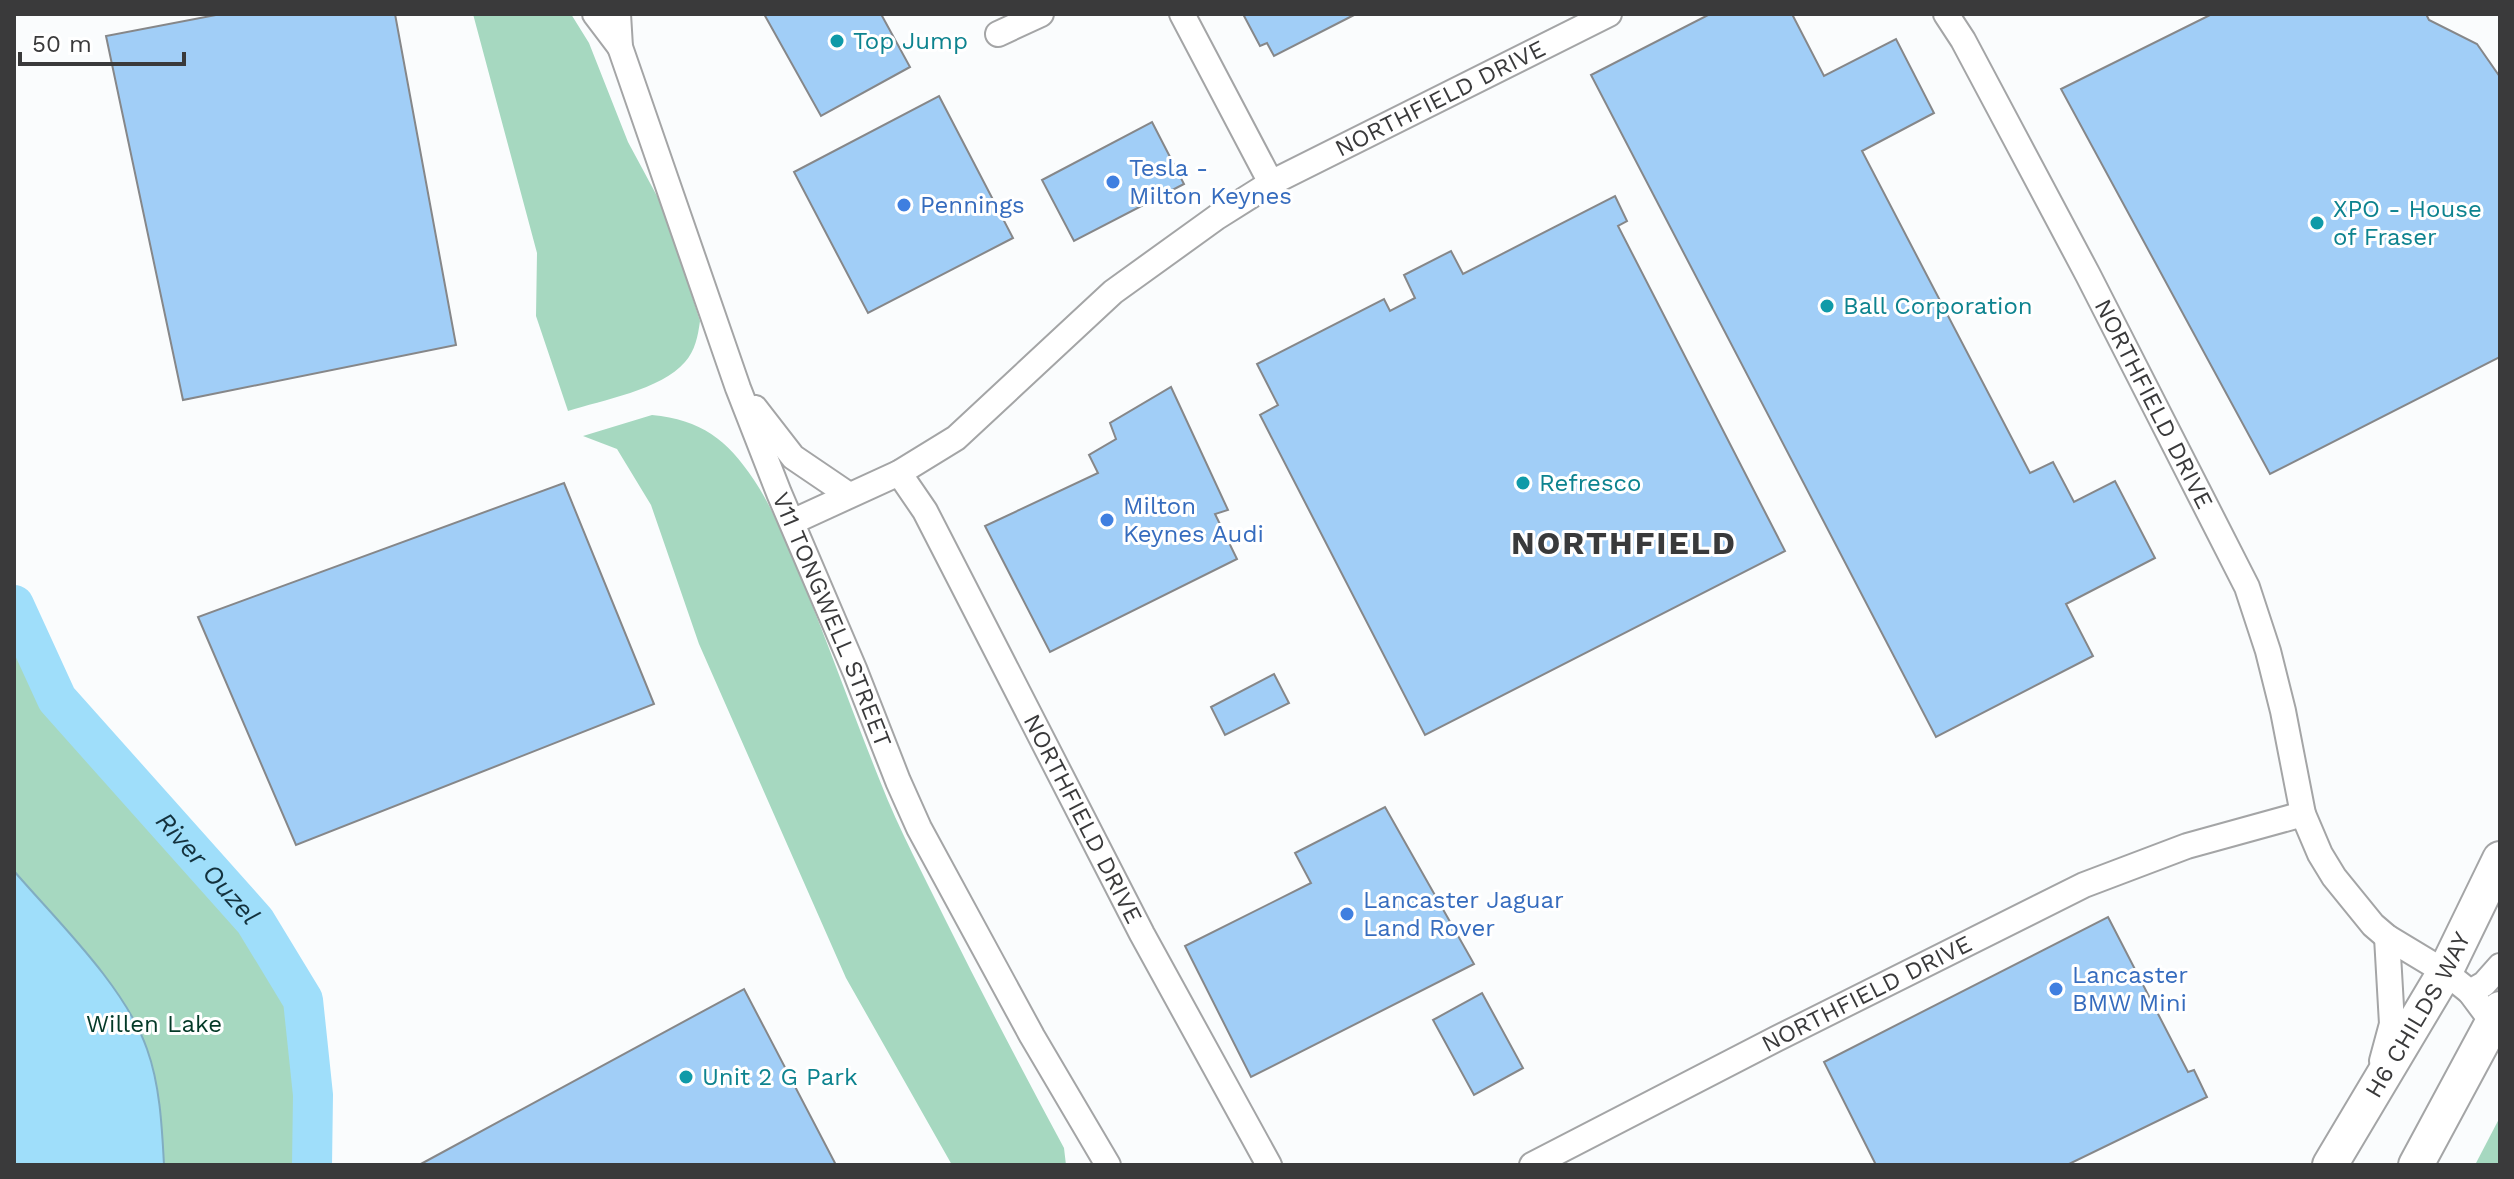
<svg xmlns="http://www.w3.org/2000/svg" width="2514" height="1179" viewBox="0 0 2514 1179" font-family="'Work Sans',sans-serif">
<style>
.green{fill:#a6d8c0}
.water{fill:#9fdefa;stroke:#81adc1;stroke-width:2}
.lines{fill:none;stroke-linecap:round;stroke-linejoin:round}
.river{stroke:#9fdefa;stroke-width:40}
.building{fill:#a1cef7;stroke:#868789;stroke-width:2}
.minor-casing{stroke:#a4a5a6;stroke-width:28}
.highway-casing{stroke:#a4a5a6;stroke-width:38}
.minor{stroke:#fff;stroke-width:24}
.highway{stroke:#fff;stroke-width:34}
.culture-dot{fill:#0f9aa8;stroke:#fff;stroke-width:3}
.shop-dot{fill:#3f7fe0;stroke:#fff;stroke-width:3}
.labels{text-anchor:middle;stroke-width:6;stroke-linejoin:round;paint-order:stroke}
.culture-label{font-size:24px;fill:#0d838f;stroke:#fff;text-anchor:start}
.street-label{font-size:24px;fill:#3a3a3b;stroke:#fff}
.shop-label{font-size:24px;fill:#366cbe;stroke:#fff;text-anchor:start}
.park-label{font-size:24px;fill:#033927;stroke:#fff}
.water-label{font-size:26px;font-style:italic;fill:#13313d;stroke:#fff}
.district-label{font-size:32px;font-weight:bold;letter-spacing:2px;fill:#393a3b;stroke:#fff}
</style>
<rect width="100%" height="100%" fill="#fafcfd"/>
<g class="green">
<path d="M473,14H571L589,43L628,142L664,209L700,321C698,336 695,351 685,362C661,390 602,400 568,411L536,316L537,253Z"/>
<path d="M652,415C701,420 727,439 754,480C774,510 787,545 801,578C829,645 853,714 880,781C899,830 924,876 947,923C985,999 1024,1074 1064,1148L1066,1165H952L846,978L699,644L651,505L617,449L583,436Z"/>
<polygon points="14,605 57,699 255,921 303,1000 313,1095 312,1165 14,1165"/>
<polygon points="2500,1117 2500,1165 2475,1165"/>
</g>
<path class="water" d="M14,871C57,921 125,986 147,1049C160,1085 162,1127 164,1165H14Z"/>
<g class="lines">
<path class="river" id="s1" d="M14,605L57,699L255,921L303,1000L313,1095L312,1165"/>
</g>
<g class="building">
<polygon points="221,14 395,14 456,345 183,400 106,36"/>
<polygon points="764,14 881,14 910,67 821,116"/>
<polygon points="1243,14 1356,14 1274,56 1267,43 1260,46"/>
<polygon points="1710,14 1792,14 1824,76 1896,39 1934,113 1862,151 2030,473 2053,462 2074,502 2115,481 2155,558 2066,604 2093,656 1936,737 1591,75"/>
<polygon points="2212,14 2426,14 2429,20 2477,44 2500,77 2500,357 2270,474 2061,89"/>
<polygon points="939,96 1013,238 868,313 794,172"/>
<polygon points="1152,122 1184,184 1074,241 1042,180"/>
<polygon points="1615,196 1627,221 1618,226 1785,551 1425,735 1260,415 1278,405 1257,364 1384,299 1390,311 1415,298 1404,275 1451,251 1463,274"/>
<polygon points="1171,387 1228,510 1215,514 1237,559 1050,652 985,526 1098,473 1089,455 1116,439 1110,423"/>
<polygon points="564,483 654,704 296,845 198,617"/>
<polygon points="1274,674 1289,703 1225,735 1211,707"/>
<polygon points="1385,807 1474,964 1251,1077 1185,946 1311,883 1295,853"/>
<polygon points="2108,917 2188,1072 2194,1070 2207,1097 2067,1165 1876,1165 1824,1062"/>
<polygon points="744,989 836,1165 419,1165"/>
<polygon points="1482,993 1523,1068 1474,1095 1433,1020"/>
</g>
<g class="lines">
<g class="minor-casing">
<g id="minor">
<polyline points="595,14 620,47"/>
<path id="s2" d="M618,14L620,47L738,388L779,493L855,671L898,781L919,828L1032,1036L1108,1165"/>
<polyline points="1182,14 1271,183"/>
<path id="s3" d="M1946,14L1963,40L2088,275L2247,587L2268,651L2283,711L2303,814L2320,854L2334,877L2373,925L2387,937L2445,972L2470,992L2493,1023"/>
<polyline points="998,34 1041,14"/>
<polyline points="755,408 793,457 849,495"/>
<path id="s4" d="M899,473L925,511L1142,934L1269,1165"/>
<path id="s5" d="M792,522L899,473L956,438L1113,292L1217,217L1271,183L1609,14"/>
<polyline points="2470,992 2484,984 2500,966"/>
<polyline points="2382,1061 2392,1024 2387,937"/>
<path id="s6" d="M1532,1165L1776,1039L2084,885L2187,846L2303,814"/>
</g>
</g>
<g class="highway-casing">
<g id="highway">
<path id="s7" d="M2330,1165L2445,972L2500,859"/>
<polyline points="2416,1165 2500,1009"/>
</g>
</g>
<use href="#minor" class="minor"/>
<use href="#highway" class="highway"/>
</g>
<g class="culture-dot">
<circle cx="837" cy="41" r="8"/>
<circle cx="2317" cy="223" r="8"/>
<circle cx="1827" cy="306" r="8"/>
<circle cx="1523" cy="483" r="8"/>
<circle cx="686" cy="1077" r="8"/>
</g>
<g class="shop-dot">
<circle cx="1113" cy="182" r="8"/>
<circle cx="904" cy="205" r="8"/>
<circle cx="1107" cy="520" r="8"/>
<circle cx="1347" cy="914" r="8"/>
<circle cx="2056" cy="989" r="8"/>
</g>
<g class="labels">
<g class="culture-label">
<text x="853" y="49">Top Jump</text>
<text x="2333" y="217">XPO - House<tspan x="2333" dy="28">of Fraser</tspan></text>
<text x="1843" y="314">Ball Corporation</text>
<text x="1539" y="491">Refresco</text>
<text x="702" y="1085">Unit 2 G Park</text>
</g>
<g class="street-label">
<text dy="8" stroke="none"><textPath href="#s5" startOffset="780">NORTHFIELD DRIVE</textPath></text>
<text dy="8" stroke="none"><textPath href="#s3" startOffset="442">NORTHFIELD DRIVE</textPath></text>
<text dy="8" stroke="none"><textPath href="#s2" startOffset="644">V11 TONGWELL STREET</textPath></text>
<text dy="8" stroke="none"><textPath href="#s4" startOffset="392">NORTHFIELD DRIVE</textPath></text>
<text dy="8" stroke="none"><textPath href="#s6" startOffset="376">NORTHFIELD DRIVE</textPath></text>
<text dy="8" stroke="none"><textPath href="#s7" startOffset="174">H6 CHILDS WAY</textPath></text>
</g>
<g class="shop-label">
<text x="1129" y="176">Tesla -<tspan x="1129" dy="28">Milton Keynes</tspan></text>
<text x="920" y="213">Pennings</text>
<text x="1123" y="514">Milton<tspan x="1123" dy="28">Keynes Audi</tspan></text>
<text x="1363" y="908">Lancaster Jaguar<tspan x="1363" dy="28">Land Rover</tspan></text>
<text x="2072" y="983">Lancaster<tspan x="2072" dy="28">BMW Mini</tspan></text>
</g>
<g class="park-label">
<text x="154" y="1032">Willen Lake</text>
</g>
<g class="water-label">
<text dy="9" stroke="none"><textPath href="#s1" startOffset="330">River Ouzel</textPath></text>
</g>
<g class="district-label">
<text x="1624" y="554">NORTHFIELD</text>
</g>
</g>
<rect width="2514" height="1179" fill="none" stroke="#3a3a3b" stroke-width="32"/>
<path d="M20 52v12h164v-12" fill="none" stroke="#3a3a3b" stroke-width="4"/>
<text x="32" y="52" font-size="24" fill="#3a3a3b" stroke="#ffffff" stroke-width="6" paint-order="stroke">50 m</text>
</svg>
